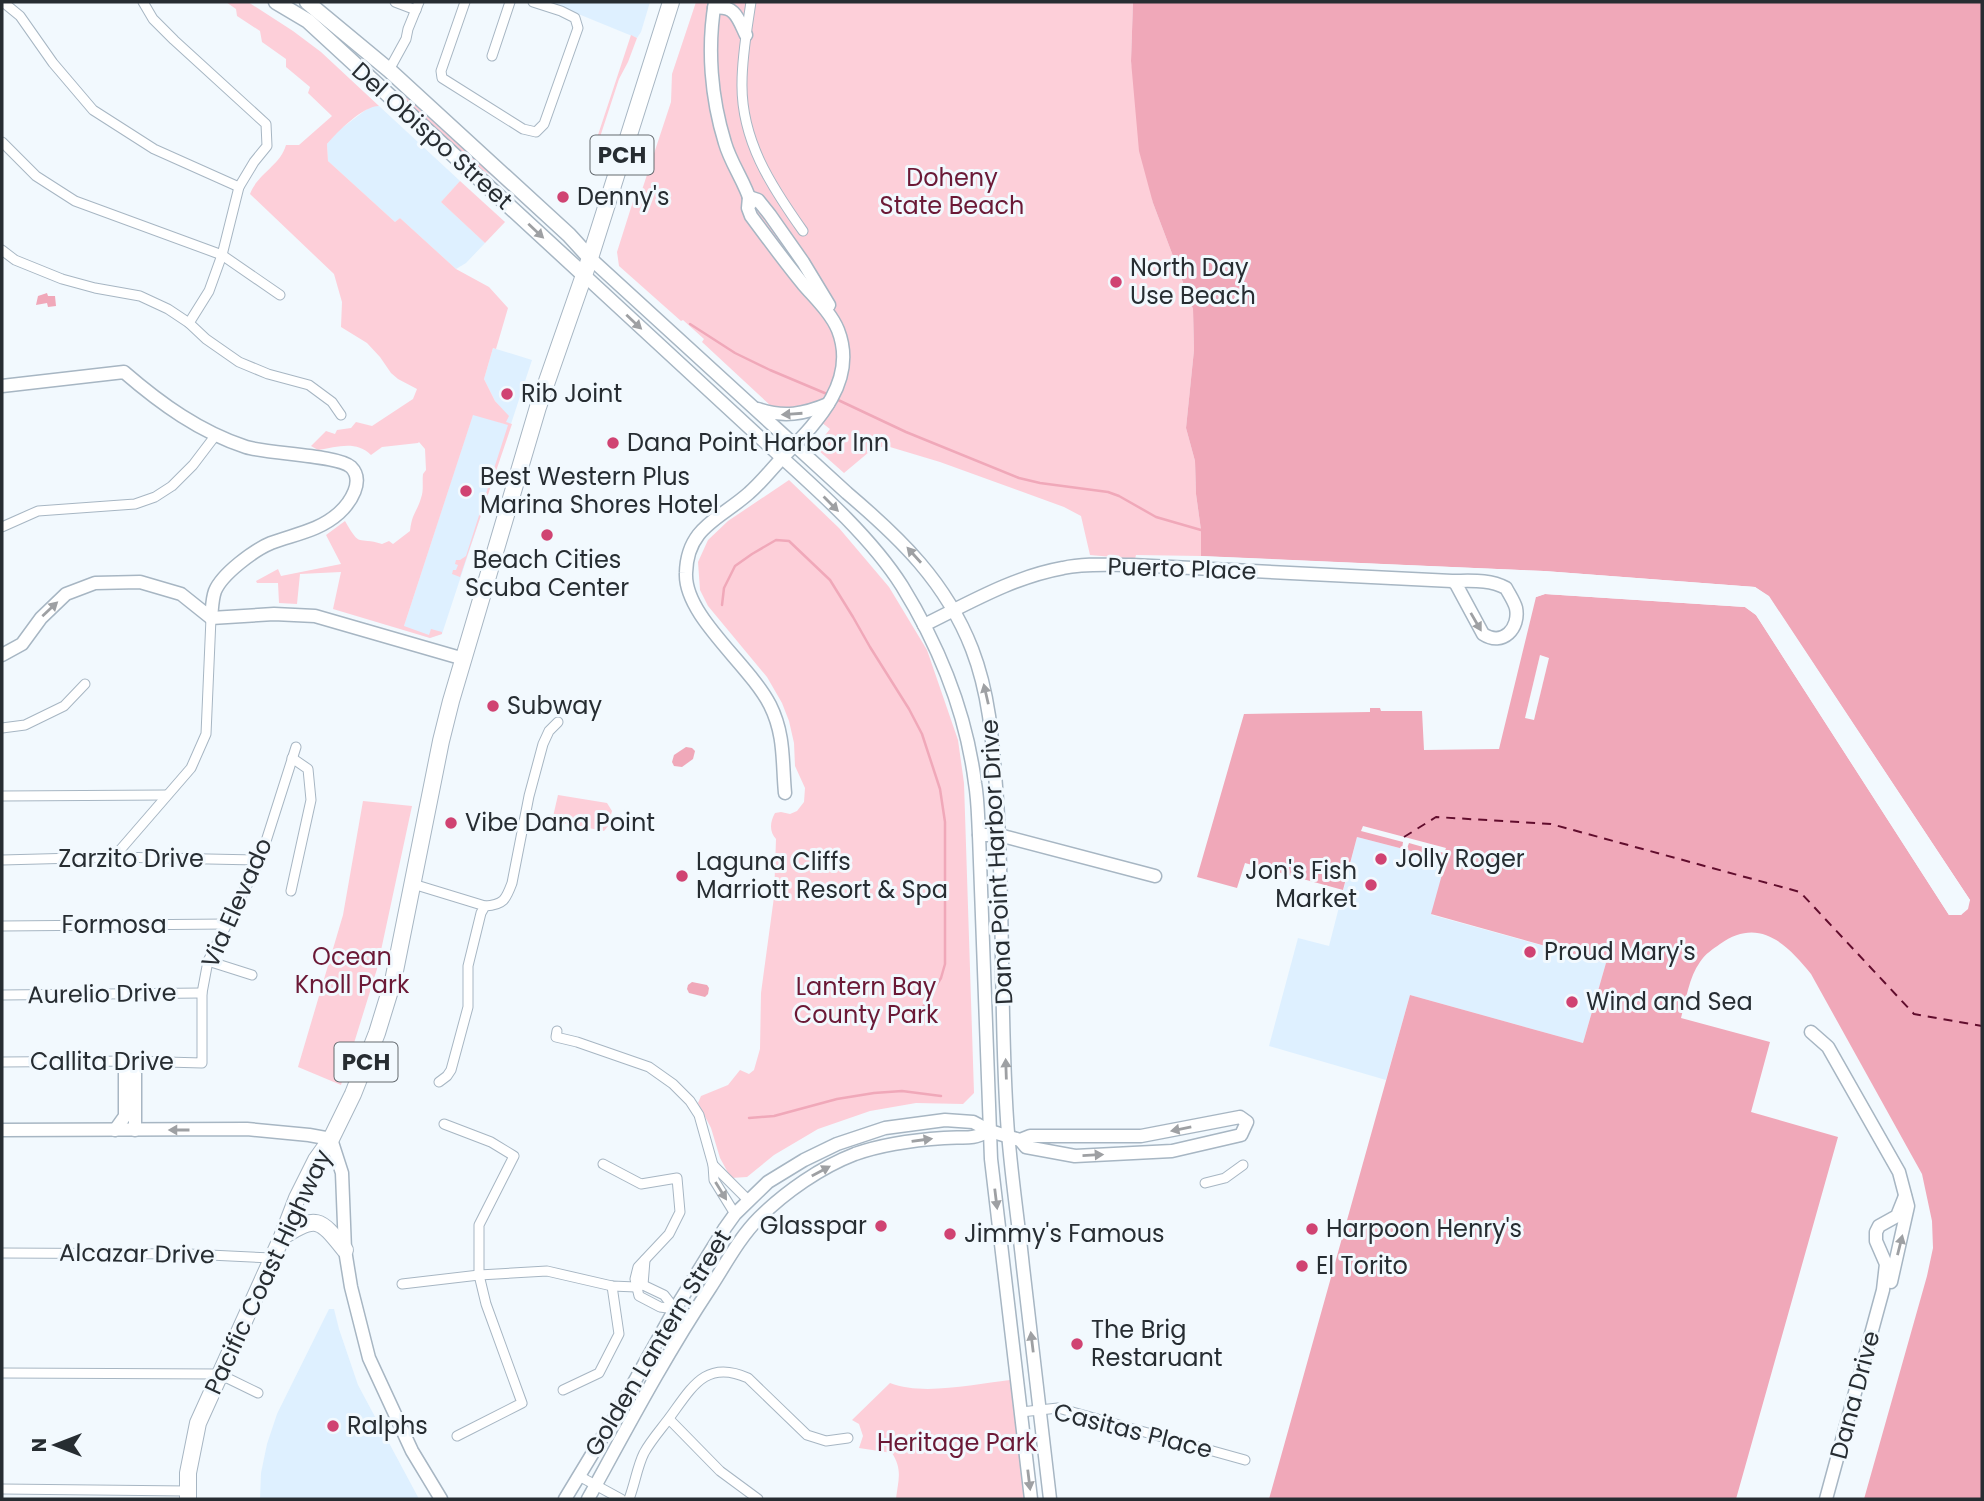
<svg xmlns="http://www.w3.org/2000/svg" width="1984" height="1501" viewBox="0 0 1984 1501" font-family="Poppins,sans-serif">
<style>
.built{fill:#def0ff}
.green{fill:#fdcfd9}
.water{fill:#f0a8b9}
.pier{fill:#f2f9fe}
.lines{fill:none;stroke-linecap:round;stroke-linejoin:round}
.stream{stroke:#f0a8b9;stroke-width:2.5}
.ferry{stroke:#610d2d;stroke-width:2;stroke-dasharray:9 7;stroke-linecap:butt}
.street-casing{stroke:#a7b6c3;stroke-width:11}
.secondary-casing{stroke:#a7b6c3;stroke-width:15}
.primary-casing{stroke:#a7b6c3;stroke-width:17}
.highway-casing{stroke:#a7b6c3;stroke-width:18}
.street{stroke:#fff;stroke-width:9}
.secondary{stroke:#fff;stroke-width:12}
.primary{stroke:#fff;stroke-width:14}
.highway{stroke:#fff;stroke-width:16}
.oneway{fill:#9ea0a3}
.poi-dot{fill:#d04372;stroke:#f2f9fe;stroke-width:2.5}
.labels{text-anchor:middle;stroke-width:6;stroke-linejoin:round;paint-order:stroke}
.shield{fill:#f2f9fe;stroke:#646a6f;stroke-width:2}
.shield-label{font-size:23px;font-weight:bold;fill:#272d32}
.street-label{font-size:24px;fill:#272d32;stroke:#f2f9fe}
.park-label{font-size:24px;fill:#6b1936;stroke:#f2f9fe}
.poi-label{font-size:24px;fill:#272d32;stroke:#f2f9fe;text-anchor:start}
</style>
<rect width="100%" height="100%" fill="#f2f9fe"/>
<g class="built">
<polygon points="549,2 650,2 641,32 637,38"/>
<polygon points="371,106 379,106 460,181 441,202 485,243 466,263 456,269 400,218 395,222 328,161 327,144 338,131"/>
<polygon points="493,348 532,360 442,634 430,638 403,629 473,414 505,424 508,416 495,401 484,379"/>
<polygon points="1357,837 1446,860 1432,915 1606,963 1583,1043 1410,995 1386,1080 1269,1046 1298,938 1329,946"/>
<polygon points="329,1309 334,1309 339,1329 358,1385 419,1499 260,1499 261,1473 267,1444 277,1414"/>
</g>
<g class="green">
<path d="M226,2H248L293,31L321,52L379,106C363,106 338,131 327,144L328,161L395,222L400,218L456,269L489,287L508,308L496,349L493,348L484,379L495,401L509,416L506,422L512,424L460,577L452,574L453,570H456L458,565L455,564L456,560H460L466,556L508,425L473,415L404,626L429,635L431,629L442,632V634L430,638L333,609L341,572L300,574L297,604L279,603L278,583H257L256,581L278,569L281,576L341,564L326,535L345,521C361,549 357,536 382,544L389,541L393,544L410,531C412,513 417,512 421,498C424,490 422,482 423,474L426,470L425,449L419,442L418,443L382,447L371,455C356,440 337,447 318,450L311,446L326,431L335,434L337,430L351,428L356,422L372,426L413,399L417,389L398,379L391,373L380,357L367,343L341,327L342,302L334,274L250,194C258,173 280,166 286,145H299L332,116L308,93L310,87L286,67V59L262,42L260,31L237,16L236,9Z"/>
<polygon points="696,2 1133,2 1131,61 1153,203 1193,309 1194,350 1186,428 1195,461 1196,494 1201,530 1201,556 1136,555 1135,559 1090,555 1081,516 1064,507 940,462 890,447 875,447 844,473 818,450 818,444 830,429 804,409 772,407 702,342 704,339 683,320 681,321 619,266 617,252 635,195 640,196 671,102 672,74"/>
<polygon points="631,35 637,38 628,62 619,79 601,134 599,148 594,147"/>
<polygon points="406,97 565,242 491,175 470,163 403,101"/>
<polygon points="460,181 505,222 485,243 441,202"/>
<path d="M789,480L839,528L889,587L927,650L958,740L964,783L974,1093L963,1104L916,1103L870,1111L818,1129L774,1155L747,1177L731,1178L720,1158L711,1128L698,1103L701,1096L728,1085L740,1070L749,1074L754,1070L760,1049L761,993L774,897L776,839C769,831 770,822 775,813L781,812L790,814L797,811L804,802L805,788L795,766L794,743L789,721L782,703L767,677L708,606L700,590L698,562L708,540L728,521Z"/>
<polygon points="558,795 607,803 612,811 608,826 604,831 552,821"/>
<polygon points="363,801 412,806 377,969 341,1085 298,1067 343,915"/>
<path d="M1010,1380L1024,1499H896C898,1481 903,1470 892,1453L859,1448L863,1436L859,1424L852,1420L890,1383C923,1396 974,1384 1010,1380Z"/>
</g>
<g class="water">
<path d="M1133,2H1982V1499H1864L1927,1276L1933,1248L1932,1221L1922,1174L1811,974C1787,944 1759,916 1720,944C1713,949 1705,954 1700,962C1689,977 1686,1000 1681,1018L1770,1042L1751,1112L1838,1137L1736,1499H1269L1410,995L1583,1043L1606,963L1431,914L1446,860L1357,837L1343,890L1245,863L1237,888L1197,877L1244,714L1370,712V708H1380L1381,711H1422L1424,750L1499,749L1536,597L1545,594L1745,607L1756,615L1949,915H1961L1970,900L1769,597L1755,587L1544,571L1201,556V530L1196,494L1195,461L1186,428L1194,350L1193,309L1153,203L1139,151L1131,61Z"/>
<polygon points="47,293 48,296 55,296 56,306 48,307 47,303 36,305 38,296"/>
<polygon points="686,747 692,748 695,751 693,759 682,767 674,766 672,762 674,755"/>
<polygon points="692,982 707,985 709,988 708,994 705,997 689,993 687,989 688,985"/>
</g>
<g class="pier">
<polygon points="1197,556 1544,571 1755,587 1769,596 1970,900 1968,909 1961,915 1949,915 1756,615 1745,607 1545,594 1536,597 1533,596 1545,591 1745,604 1758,612 1951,911 1959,912 1965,907 1966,900 1766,599 1754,591 1543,575 1201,560"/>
<polygon points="1540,655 1549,658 1534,720 1525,718"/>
<polygon points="1363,826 1446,848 1444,853 1409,843 1406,851 1402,849 1403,842 1361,831"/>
</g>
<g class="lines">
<g class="stream">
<polyline points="690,324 735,353 770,370 827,394"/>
<polyline points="836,399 906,432 1019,478 1040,483 1108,492 1119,496 1156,517 1201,530"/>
<polyline points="722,605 724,588 735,566 752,554 776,540 789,541 830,580 853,617 870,647 909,709 922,734 940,789 945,822 945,964 941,978 913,1023"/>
<polyline points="749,1118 774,1116 837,1099 874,1093 902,1091 941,1096"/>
</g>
<polyline class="ferry" points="1404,837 1436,817 1551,824 1800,892 1914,1014 1982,1026"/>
<g class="street-casing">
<g id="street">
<polyline points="3,2 20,16 53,63 93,110 154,149 239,187"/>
<polyline points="143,2 153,19 174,40 266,124 267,146 254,162 239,187 222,255 209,291 189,323"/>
<polyline points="395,2 416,10"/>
<polyline points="465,2 441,71 442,78 523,129 536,132 544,124 578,28 575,18 561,11 533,2"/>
<path d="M751,2C747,29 742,56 742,83C741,140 771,186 803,231"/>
<polyline points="492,56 510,2"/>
<polyline points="389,70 406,39 408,29 419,2"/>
<polyline points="2,142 36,176 75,201 222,255 280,295"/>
<polyline points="2,250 15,260 62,279 95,288 140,296 168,309 189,323 206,339 239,362 268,374 309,385 332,402 341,415"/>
<polyline points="2,527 38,511 135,504 155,497 172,486 193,465 215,436"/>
<polyline points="2,728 25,725 64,706 85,684"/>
<polyline points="2,796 166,795"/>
<polyline points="114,857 191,768 206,734 211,618"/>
<polyline points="2,860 114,857 260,860"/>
<polyline points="413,884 485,906"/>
<polyline points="291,891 311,800 308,769 292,758"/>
<polyline points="2,926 227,924"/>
<polyline points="208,961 252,975"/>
<polyline points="2,995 202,993"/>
<polyline points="557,1031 556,1037 577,1042 649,1067 673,1084 690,1101 699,1115 713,1165 714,1180 735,1214"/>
<polyline points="2,1062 131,1061 202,1063 202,993 208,961 260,860 296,747"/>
<path d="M439,1082L447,1076L451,1070L468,1007V966L481,913L485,906C504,905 506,899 512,883L529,796L543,744L549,731L558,722"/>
<polyline points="444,1124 491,1142 514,1156 479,1225 479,1275 486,1304 522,1403 457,1436"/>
<polyline points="603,1164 641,1184 677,1178 680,1212 669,1234 638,1267 635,1279 639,1296 660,1307 675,1309 690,1318"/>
<polyline points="713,1165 749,1201"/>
<polyline points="1205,1183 1225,1178 1243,1165"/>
<polyline points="2,1253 189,1254 272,1258"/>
<polyline points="402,1284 479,1275 547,1271 612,1286 636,1287 643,1285 664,1295 675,1309"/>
<polyline points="643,1285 645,1260"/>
<polyline points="2,1373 219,1374 258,1393"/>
<polyline points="563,1390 599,1373 619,1334 612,1286"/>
<polyline points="1021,1412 1058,1408 1245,1460"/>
<polyline points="669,1419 720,1471 758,1499"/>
<polyline points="579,1476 621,1499"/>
<polyline points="2,1489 187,1491"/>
<path d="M629,1499C635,1484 637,1467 644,1453C651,1440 662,1428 670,1417C692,1387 706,1359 748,1378L807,1435L826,1441L848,1438"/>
</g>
</g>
<g class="secondary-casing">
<g id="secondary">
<path d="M715,2C707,48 711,98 725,143C731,164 745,182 751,203"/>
<path d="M714,8C735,5 738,18 746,35"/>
<path d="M749,197L748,208L751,216C768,239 785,262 803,284C815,298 831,313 838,330C858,381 817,422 785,455C773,467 762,482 749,493C720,519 687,527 686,573C684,616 749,664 770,705C785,735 782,761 785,793"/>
<polyline points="749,197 758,200 770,215 803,262 829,305"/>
<path d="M590,258L847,493C900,538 946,582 972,649C991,698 993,749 997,800C1004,906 1000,1013 1007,1119C1010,1168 1018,1218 1023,1267C1032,1344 1041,1422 1050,1499"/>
<path d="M584,275C645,331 706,388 767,444C812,485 869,534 902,586C939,646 966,712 975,783C978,800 978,818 979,835L991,1159L1031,1499"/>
<path d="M2,386L124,372C161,404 200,432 246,447C269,454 338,455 351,467C365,481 350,503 339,513C319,531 295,534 271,543C254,550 222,574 215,591C212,599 212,610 211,618"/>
<path d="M758,409C784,418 804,414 828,404"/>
<path d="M924,625C969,603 1013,577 1063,568C1085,563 1109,565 1132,565L1452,581C1471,581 1489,579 1506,588C1509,594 1514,601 1516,608C1520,628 1503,647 1483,634L1456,584L1452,581"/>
<polyline points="2,655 22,644 41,618 66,594 95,583 140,582 181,594 211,618 274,614 315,616 464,659"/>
<polyline points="979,835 999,835 1155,876"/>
<polyline points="1811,1032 1828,1047 1899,1172 1908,1206 1891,1282"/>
<polyline points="2,1130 247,1129 309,1135 331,1139 342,1173 345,1250 351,1287 369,1358 412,1451 441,1499"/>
<polyline points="115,1130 125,1116 125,1073 131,1061 135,1074 135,1130"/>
<polyline points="565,1499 617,1413 675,1309 725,1228 735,1214 768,1182 804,1160 837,1144 885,1128 945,1120 973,1122 990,1131 1020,1140 1026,1147 1075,1156 1172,1151 1241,1135 1247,1122 1240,1117 1141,1136 1030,1136 1020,1140"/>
<path d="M588,1499C627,1428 665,1356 710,1288C725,1265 739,1238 759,1218C785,1192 821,1167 855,1154C883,1144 915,1140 944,1138C966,1136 968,1141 990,1131"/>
<polyline points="1826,1499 1883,1290 1886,1264 1876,1241 1876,1232 1879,1226 1897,1216 1905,1196"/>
</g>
</g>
<g class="primary-casing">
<g id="primary">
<polyline points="276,2 308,21 584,275"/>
<polyline points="307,2 389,70 569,235 590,258"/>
</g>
</g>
<g class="highway-casing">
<g id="highway">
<path d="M282,1237C317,1214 320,1219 345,1250"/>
<polyline points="188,1499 188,1473 198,1423 282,1237 297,1198 316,1160 331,1139 353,1094 377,1033 393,981 441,741 451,701 538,407 590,258 671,2"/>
</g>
</g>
<use href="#street" class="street"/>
<use href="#secondary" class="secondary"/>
<use href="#primary" class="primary"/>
<use href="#highway" class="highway"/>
</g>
<defs><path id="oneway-solid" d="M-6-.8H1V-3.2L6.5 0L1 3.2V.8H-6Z" transform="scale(1.75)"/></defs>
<g class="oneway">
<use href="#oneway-solid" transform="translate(536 231) rotate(43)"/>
<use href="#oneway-solid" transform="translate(634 322) rotate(43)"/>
<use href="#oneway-solid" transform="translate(792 414) rotate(176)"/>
<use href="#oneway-solid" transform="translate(831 504) rotate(45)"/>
<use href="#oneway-solid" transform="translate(914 555) rotate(-132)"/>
<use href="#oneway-solid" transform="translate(50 609) rotate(-43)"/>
<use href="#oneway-solid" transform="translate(1476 622) rotate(60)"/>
<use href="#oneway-solid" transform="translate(986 694) rotate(-103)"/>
<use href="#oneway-solid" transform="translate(1006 1069) rotate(-92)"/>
<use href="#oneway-solid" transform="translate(1181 1129) rotate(169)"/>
<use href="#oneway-solid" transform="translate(179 1130) rotate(180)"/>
<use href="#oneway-solid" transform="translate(922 1140) rotate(-8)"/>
<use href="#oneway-solid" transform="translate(1093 1155) rotate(-3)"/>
<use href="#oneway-solid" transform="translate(821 1171) rotate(-28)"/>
<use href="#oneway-solid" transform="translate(721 1191) rotate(58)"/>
<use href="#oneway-solid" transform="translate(996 1199) rotate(83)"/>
<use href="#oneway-solid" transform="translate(1900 1245) rotate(-76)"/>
<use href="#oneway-solid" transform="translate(1032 1342) rotate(-97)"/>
<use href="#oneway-solid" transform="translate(1029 1480) rotate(83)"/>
</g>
<g class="poi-dot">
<circle cx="563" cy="197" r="7"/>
<circle cx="1116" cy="282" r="7"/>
<circle cx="507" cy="394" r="7"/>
<circle cx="613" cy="443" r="7"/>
<circle cx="466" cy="491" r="7"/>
<circle cx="547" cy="535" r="7"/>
<circle cx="493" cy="706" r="7"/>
<circle cx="451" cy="823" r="7"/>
<circle cx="1381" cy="859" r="7"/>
<circle cx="682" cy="876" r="7"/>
<circle cx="1371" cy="885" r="7"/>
<circle cx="1530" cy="952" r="7"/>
<circle cx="1572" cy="1002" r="7"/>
<circle cx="881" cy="1226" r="7"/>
<circle cx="1312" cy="1229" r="7"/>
<circle cx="950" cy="1234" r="7"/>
<circle cx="1302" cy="1266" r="7"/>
<circle cx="1077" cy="1344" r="7"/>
<circle cx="333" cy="1426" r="7"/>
</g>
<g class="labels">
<g class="shield">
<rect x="590.5" y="135.5" width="63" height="39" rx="5"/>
<rect x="334.5" y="1042.5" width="63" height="39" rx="5"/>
</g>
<g class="shield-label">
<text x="622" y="163">PCH</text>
<text x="366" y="1070">PCH</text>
</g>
<g class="street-label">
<text transform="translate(432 136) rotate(42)" y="8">Del Obispo Street</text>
<text transform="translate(1182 569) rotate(2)" y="8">Puerto Place</text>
<text x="131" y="867">Zarzito Drive</text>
<text transform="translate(997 862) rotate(-93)" y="8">Dana Point Harbor Drive</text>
<text transform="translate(237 903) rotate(-66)" y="8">Via Elevado</text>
<text x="114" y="933">Formosa</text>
<text transform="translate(102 994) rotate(-1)" y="8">Aurelio Drive</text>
<text x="102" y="1070">Callita Drive</text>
<text transform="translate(137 1254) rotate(1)" y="8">Alcazar Drive</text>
<text transform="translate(268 1272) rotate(-65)" y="8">Pacific Coast Highway</text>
<text transform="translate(658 1343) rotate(-59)" y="8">Golden Lantern Street</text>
<text transform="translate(1855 1395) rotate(-75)" y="8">Dana Drive</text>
<text transform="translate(1133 1431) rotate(14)" y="8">Casitas Place</text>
</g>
<g class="park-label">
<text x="952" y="186">Doheny<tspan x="952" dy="28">State Beach</tspan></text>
<text x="352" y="965">Ocean<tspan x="352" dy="28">Knoll Park</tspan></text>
<text x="866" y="995">Lantern Bay<tspan x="866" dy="28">County Park</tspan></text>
<text x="957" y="1451">Heritage Park</text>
</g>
<g class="poi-label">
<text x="577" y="205">Denny's</text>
<text x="1130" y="276">North Day<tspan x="1130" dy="28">Use Beach</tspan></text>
<text x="521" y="402">Rib Joint</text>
<text x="627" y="451">Dana Point Harbor Inn</text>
<text x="480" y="485">Best Western Plus<tspan x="480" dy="28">Marina Shores Hotel</tspan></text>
<text x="547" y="568" text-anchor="middle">Beach Cities<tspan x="547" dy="28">Scuba Center</tspan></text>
<text x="507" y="714">Subway</text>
<text x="465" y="831">Vibe Dana Point</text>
<text x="1395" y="867">Jolly Roger</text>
<text x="696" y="870">Laguna Cliffs<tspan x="696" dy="28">Marriott Resort &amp; Spa</tspan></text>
<text x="1357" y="879" text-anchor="end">Jon's Fish<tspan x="1357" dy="28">Market</tspan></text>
<text x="1544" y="960">Proud Mary's</text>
<text x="1586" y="1010">Wind and Sea</text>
<text x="867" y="1234" text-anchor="end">Glasspar</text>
<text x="1326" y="1237">Harpoon Henry's</text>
<text x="964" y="1242">Jimmy's Famous</text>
<text x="1316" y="1274">El Torito</text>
<text x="1091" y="1338">The Brig<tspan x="1091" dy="28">Restaruant</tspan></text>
<text x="347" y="1434">Ralphs</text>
</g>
</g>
<rect width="1984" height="1501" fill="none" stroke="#272d32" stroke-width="7"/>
<g transform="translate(56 1445) rotate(270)" stroke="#f2f9fe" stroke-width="5" paint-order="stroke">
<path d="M0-5L12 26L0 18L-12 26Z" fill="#272d32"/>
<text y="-10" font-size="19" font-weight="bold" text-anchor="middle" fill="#272d32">N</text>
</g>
</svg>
